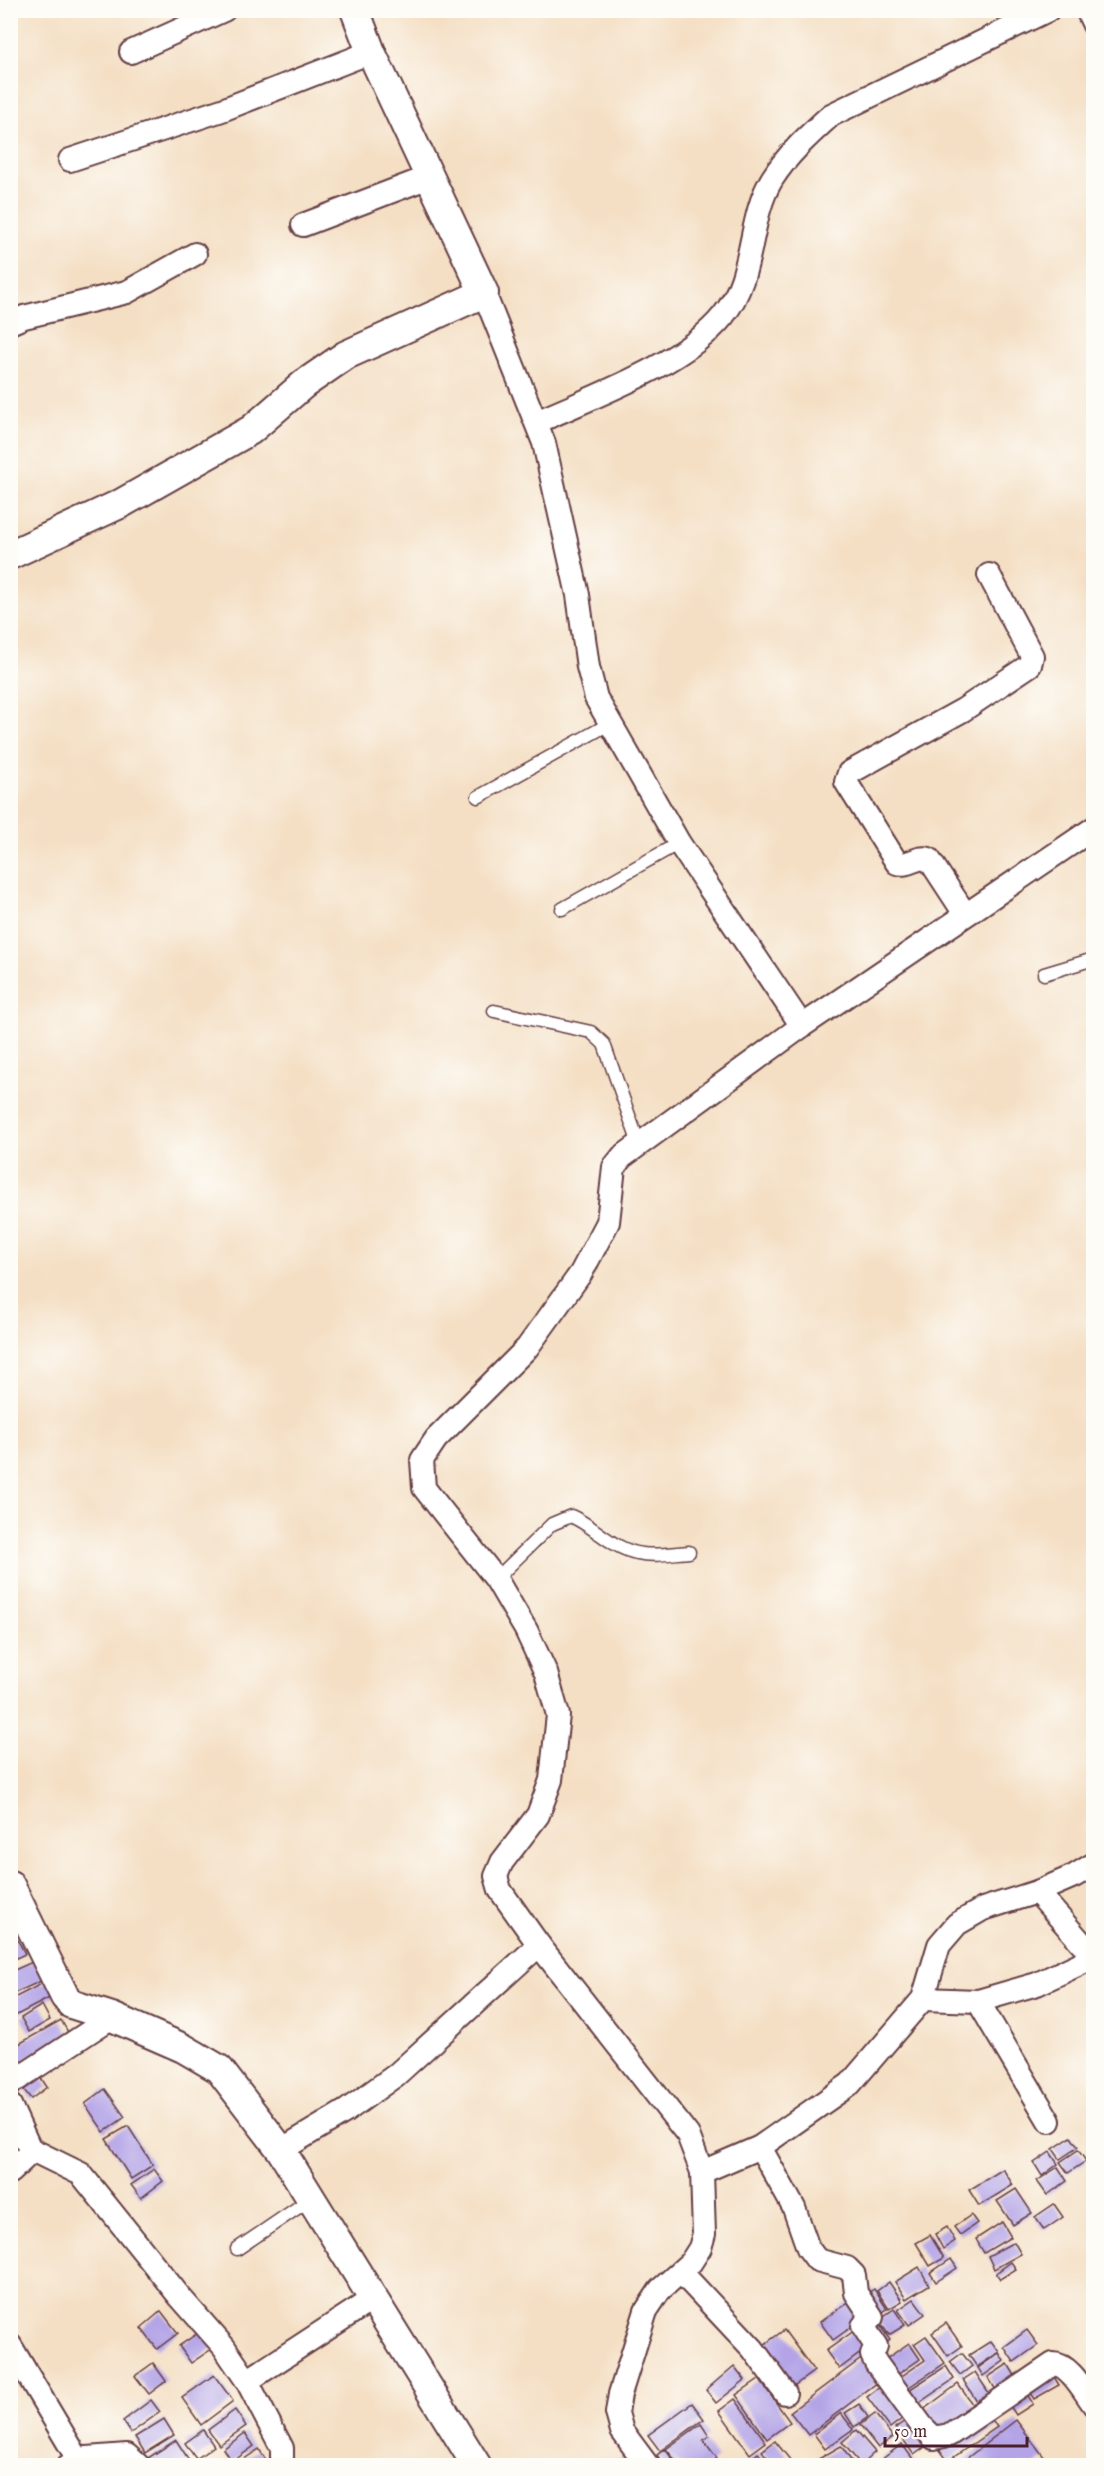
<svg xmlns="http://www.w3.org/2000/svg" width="1104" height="2476" viewBox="0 0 1104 2476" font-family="'IM FELL English',serif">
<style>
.building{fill:#b4a4e7}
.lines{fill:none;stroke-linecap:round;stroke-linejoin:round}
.service-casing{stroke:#643c42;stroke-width:15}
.minor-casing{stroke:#643c42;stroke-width:26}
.tertiary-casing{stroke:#643c42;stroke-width:32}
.service{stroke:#fff;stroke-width:12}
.minor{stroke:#fff;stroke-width:22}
.tertiary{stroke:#fff;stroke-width:28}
</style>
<rect width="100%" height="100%" fill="#fdfcf7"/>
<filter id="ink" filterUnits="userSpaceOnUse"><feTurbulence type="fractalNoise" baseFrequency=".0167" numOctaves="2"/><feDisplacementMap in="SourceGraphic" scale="12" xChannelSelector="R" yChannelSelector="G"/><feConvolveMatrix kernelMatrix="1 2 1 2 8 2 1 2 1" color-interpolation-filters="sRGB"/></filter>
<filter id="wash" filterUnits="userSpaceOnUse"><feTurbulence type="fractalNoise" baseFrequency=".008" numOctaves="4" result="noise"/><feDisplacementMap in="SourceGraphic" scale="24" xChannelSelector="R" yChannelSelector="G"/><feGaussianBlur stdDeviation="1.35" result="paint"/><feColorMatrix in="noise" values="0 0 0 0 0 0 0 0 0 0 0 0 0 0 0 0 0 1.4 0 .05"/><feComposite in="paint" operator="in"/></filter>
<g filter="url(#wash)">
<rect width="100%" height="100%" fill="#f4dfc4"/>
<g id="blocks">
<g class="building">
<polygon points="16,1937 25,1954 10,1961 10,1940"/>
<polygon points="39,1959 48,1978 10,1995 10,1972"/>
<polygon points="53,1978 61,1992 15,2016 10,2008 10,2000"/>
<polygon points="42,2005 50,2020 29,2032 21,2018"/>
<polygon points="61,2020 69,2034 10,2069 10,2049"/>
<polygon points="41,2078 47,2087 31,2099 24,2090"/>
<polygon points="105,2089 125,2117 104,2132 85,2104"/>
<polygon points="128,2126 153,2165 131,2179 106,2139"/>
<polygon points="1071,2137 1078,2147 1060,2159 1053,2149"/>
<polygon points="1078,2150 1086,2161 1068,2173 1060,2162"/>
<polygon points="1050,2152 1058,2164 1042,2176 1034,2163"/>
<polygon points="1058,2167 1067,2181 1047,2195 1037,2181"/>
<polygon points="154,2169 163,2181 141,2198 131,2185"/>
<polygon points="1003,2169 1013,2185 979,2206 969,2190"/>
<polygon points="1016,2189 1032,2213 1013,2225 997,2201"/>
<polygon points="1054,2204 1063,2217 1044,2230 1035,2217"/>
<polygon points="971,2215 977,2223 960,2235 954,2227"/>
<polygon points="1002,2222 1011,2237 984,2253 976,2239"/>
<polygon points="947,2227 955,2241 943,2249 935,2234"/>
<polygon points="930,2235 944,2258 930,2266 916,2243"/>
<polygon points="1014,2242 1021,2254 994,2269 988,2256"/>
<polygon points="951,2259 957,2268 936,2282 930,2273"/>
<polygon points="1011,2262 1016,2269 1000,2279 996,2273"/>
<polygon points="919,2267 929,2285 906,2299 895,2282"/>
<polygon points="889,2282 902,2301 889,2309 877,2291"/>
<polygon points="874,2289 887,2309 876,2317 862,2297"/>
<polygon points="854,2298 867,2316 833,2340 820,2322"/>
<polygon points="914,2299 925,2314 909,2325 898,2310"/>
<polygon points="894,2309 905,2325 889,2335 878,2320"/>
<polygon points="161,2311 178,2333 157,2349 141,2328"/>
<polygon points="877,2321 890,2340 881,2347 868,2328"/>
<polygon points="946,2323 962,2346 948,2356 932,2333"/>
<polygon points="858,2328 870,2346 839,2369 826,2351"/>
<polygon points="784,2330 814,2371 787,2391 757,2350"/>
<polygon points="1027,2330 1038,2345 1014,2362 1004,2347"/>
<polygon points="201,2331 213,2348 191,2363 179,2346"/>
<polygon points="926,2336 945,2363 906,2389 899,2378 925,2360 914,2344"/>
<polygon points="991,2341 999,2352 977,2367 969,2355"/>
<polygon points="909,2343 920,2359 897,2375 886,2359"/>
<polygon points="962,2353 972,2366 960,2375 950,2362"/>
<polygon points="999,2353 1004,2361 983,2376 978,2368"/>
<polygon points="861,2359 878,2382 808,2435 790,2412"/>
<polygon points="153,2363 166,2381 149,2394 135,2376"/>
<polygon points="1008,2364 1017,2379 997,2392 988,2377"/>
<polygon points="734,2366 745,2380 716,2403 706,2390"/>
<polygon points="946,2366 954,2379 913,2407 904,2393"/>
<polygon points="975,2372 993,2399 981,2408 963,2380"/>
<polygon points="1051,2372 1059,2385 1034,2399 1026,2387"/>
<polygon points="214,2375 233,2401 201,2425 182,2398"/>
<polygon points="759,2379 790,2422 767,2439 736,2395"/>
<polygon points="884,2384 907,2415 890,2428 867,2397"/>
<polygon points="958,2384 975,2408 940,2434 923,2410"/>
<polygon points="1023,2387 1033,2404 1016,2415 1005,2398"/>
<polygon points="735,2399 766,2442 750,2454 719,2411"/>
<polygon points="151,2400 160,2412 131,2433 123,2421"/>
<polygon points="692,2403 704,2419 660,2451 648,2435"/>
<polygon points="859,2404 868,2417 854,2427 845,2413"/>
<polygon points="235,2410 246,2426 219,2445 208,2430"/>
<polygon points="987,2412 997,2427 948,2461 937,2446"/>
<polygon points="841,2413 853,2429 825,2449 814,2434"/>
<polygon points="875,2414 893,2437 878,2448 860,2425"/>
<polygon points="911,2417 929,2444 914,2455 895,2428"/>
<polygon points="164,2419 174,2435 145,2453 135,2437"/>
<polygon points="1016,2420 1045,2458 1035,2466 957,2466"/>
<polygon points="701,2424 709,2436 703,2440 717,2458 707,2466 680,2466 666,2449"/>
<polygon points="203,2430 214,2446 196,2459 185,2443"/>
<polygon points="856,2430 875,2452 861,2465 842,2442"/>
<polygon points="245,2433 254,2446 232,2462 223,2449"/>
<polygon points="176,2440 189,2460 181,2466 153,2466 148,2458"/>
<polygon points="775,2441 795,2466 774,2466 762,2451"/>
<polygon points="902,2444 918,2466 873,2466"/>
<polygon points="841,2446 855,2466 818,2466 815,2461"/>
<polygon points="259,2449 270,2466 234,2466"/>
<polygon points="665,2449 676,2464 674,2466 664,2466 657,2455"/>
<polygon points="758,2453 768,2466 742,2466"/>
<polygon points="623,2457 629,2466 611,2466"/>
</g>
</g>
</g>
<g filter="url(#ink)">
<use href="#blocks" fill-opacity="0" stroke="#643c42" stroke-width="1.5"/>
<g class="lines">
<g class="service-casing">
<g id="service">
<polyline points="478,797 609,724"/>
<polyline points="562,909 679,843"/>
<polyline points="1044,974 1094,959"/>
<polyline points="494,1011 591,1032 604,1044 639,1144"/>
<path d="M496,1579L552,1524L571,1516C594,1526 612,1548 637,1553C653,1557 673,1553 689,1552"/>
<polyline points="237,2249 312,2198"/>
</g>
</g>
<g class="minor-casing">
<g id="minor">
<polyline points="1087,10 1094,25"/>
<polyline points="131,52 224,10"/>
<polyline points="70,160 222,110 371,52"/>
<polyline points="303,225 429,177"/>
<polyline points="484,293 544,443 578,595 588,667 596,698 679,843 802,1026"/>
<polyline points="10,323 24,317 127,292 195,254"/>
<path d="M537,422C594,396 683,365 723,316C756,275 747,220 772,179C787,155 810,134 831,115L1048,10"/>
<path d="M965,914L929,859C917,855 909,867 897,863L846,782L849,773L963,710L1030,665L1032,656L989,575"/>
<polyline points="1037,1892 1094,1957"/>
<polyline points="923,1999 978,2001 1037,1984 1094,1957"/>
<polyline points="978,2001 1049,2121"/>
<polyline points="10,2084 112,2017"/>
<polyline points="10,2105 30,2149 28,2155 10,2172"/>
<path d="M760,2147L794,2208L808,2248L817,2260L847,2268L854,2275L856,2293L872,2317L863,2326L876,2346L872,2355L876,2363L922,2426L934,2438L949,2435L1053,2364C1070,2364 1084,2392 1094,2405"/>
<polyline points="30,2149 81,2174 180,2297 224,2347 247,2381 282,2448 282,2466"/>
<polyline points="281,2150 346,2111 396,2075 539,1945"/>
<polyline points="702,2172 688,2135 539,1945 500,1890 496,1876 502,1862 538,1815 551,1780 558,1715 546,1673 526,1630 496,1579 424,1488 422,1460 436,1439 527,1348 581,1273 608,1222 614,1167 622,1157 802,1026 1094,828"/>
<polyline points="681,2272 753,2349 785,2393"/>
<polyline points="10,2345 79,2461"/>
<polyline points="247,2381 374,2298"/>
<polyline points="68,2466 87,2458 127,2455 139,2466"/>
<polyline points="648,2466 622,2431 617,2413 620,2394 646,2311 660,2290 691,2262 700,2248 704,2234 702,2172 760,2147 850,2084 923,1999 939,1945 957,1924 983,1909 1037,1892 1074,1876 1094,1864"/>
</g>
</g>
<g class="tertiary-casing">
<g id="tertiary">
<polyline points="10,555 122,503 251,430 304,384 346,355 484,293 371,52 355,10"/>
<polyline points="10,1885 65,1997 71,2004 112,2017 183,2048 219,2069 281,2150 477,2466"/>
</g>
</g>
<use href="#service" class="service"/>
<use href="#minor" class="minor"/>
<use href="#tertiary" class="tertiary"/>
</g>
</g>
<rect width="1104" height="2476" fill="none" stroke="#fdfcf7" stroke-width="36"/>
<path d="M885 2437v9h142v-9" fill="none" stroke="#4a1f2b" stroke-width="3"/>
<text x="894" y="2437" font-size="18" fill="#4a1f2b" stroke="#fdfcf7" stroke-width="4.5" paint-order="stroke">50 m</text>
</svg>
